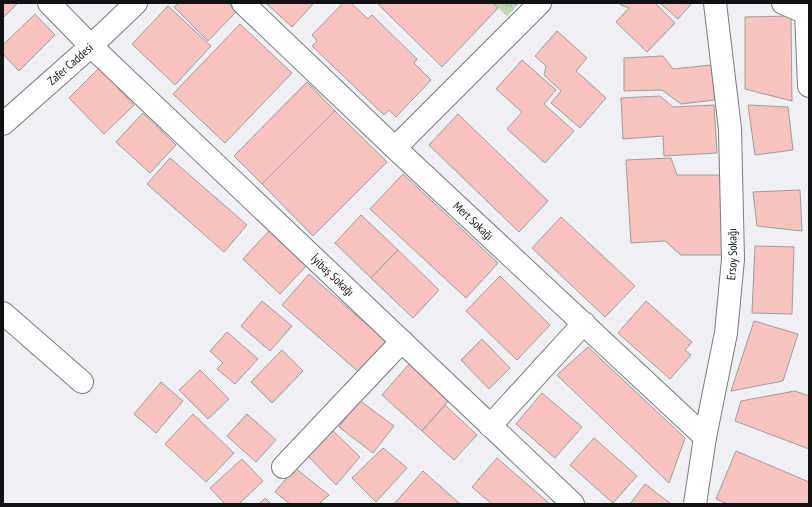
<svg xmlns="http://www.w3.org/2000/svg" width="812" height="507" viewBox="0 0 812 507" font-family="'PT Sans Narrow',sans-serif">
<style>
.park{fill:url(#park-tufts)}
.building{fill:#f9c4c0;stroke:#9e9b9a}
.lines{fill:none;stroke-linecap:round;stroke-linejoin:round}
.minor-casing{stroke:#797b7d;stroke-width:24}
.minor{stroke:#fff;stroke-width:22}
.labels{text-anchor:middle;stroke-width:3.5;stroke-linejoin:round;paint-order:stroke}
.street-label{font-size:12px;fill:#111213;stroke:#fff}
</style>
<defs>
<pattern id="park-tufts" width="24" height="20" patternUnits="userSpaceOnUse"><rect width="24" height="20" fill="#c0d7b6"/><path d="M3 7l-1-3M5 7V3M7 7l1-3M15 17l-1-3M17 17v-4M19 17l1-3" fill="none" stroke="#a4b89c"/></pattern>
</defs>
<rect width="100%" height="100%" fill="#eff0f4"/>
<polygon class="park" points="493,3 520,3 507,16"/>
<g class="building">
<polygon points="3,3 18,3 3,18"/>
<polygon points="179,3 228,3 236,12 208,41 174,7"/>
<polygon points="266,3 314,3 292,27"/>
<polygon points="343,3 351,3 368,19 372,15 417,59 414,63 431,80 396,117 389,110 384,115 312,46 317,41 312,35"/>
<polygon points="377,3 493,3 498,8 442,67"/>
<polygon points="619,3 655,3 675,23 647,52 616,22 629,8 621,5"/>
<polygon points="660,3 692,3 678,19"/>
<polygon points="168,6 211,46 175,85 132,44"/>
<polygon points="35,14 55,35 19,71 3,54 3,45"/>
<polygon points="791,16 792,101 745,89 745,17"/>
<polygon points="240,24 292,73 225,143 173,94"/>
<polygon points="557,31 587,58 576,71 606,98 580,128 551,103 561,91 544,75 546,66 535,56"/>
<polygon points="663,56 673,69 711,65 715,100 681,104 662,90 624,91 624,58"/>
<polygon points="522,60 556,90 544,104 574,131 545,163 507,129 522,112 496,89"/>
<polygon points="99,68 134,105 104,134 69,98"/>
<polygon points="307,82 335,111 262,184 234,156"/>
<polygon points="660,96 673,107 714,105 717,153 664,156 663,136 623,139 621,98"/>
<polygon points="748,105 788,107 793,150 755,155"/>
<polygon points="335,111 387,162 313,236 262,184"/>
<polygon points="143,113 176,145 150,173 116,142"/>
<polygon points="458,114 548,201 519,232 429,145"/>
<polygon points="170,158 247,225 224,252 147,184"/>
<polygon points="671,158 677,175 721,175 723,255 681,255 665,241 631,243 626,160"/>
<polygon points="403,174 498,263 466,298 370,209"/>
<polygon points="800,190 802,231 757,226 753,192"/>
<polygon points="361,215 398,250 371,278 335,243"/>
<polygon points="561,217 635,286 605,317 532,248"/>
<polygon points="269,231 306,266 280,294 243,259"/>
<polygon points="755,246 794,247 792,314 752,313"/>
<polygon points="398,250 439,290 413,318 371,278"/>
<polygon points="309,274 388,343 361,374 282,305"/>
<polygon points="500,276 550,325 517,360 466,311"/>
<polygon points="262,301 292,326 270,351 241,326"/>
<polygon points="646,301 692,342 685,350 691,355 670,379 618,333"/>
<polygon points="754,321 798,334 783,381 731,391"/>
<polygon points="227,332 258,359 235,384 217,369 223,363 210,351"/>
<polygon points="482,339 510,368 489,389 461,360"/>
<polygon points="588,347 685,438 669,483 557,375"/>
<polygon points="282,350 303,371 272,403 251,382"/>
<polygon points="409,364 449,400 422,431 382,395"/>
<polygon points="200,370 229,399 208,419 179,390"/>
<polygon points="161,382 183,401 156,433 134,414"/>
<polygon points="795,391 809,396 809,449 735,421 741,401"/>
<polygon points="542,393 582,427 555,458 516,424"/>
<polygon points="359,400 394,426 373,453 339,427"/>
<polygon points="445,405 477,435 454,460 422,431"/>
<polygon points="193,414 234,453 206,482 165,444"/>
<polygon points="247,414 276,440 256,462 227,436"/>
<polygon points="329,427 360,457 336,485 305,453"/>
<polygon points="594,438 637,476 613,503 570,465"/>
<polygon points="383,448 407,468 376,502 352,478"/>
<polygon points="736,451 809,482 809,504 728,504 716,499"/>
<polygon points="497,458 550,504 492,504 472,487"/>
<polygon points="242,459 263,481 239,504 225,504 210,488"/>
<polygon points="295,468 329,495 319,504 290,504 275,492"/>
<polygon points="423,471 460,504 394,504"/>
<polygon points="645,484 671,504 630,504"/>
<polygon points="265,498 271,504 259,504"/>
</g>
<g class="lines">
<g class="minor-casing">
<g id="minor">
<path id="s1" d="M49,3L91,46L573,504"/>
<path id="s2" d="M243,3L395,148L705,437"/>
<polyline points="783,3 809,14"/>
<polyline points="806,12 809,86"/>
<path id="s3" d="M3,124L91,46L136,3"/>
<polyline points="395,148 540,3"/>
<polyline points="3,313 82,382"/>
<polyline points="490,426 584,323"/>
<polyline points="283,467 402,341"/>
<path id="s4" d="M695,504L705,437L726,333L733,259L730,129L715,3"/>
</g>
</g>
<use href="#minor" class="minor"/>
</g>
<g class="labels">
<g class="street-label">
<text dy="4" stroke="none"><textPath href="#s3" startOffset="90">Zafer Caddesi</textPath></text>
<text dy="4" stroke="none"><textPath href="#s2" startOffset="317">Mert Sokağı</textPath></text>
<text dy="4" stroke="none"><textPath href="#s4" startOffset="253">Ersoy Sokağı</textPath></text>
<text dy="4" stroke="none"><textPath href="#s1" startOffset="393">İyibaş Sokağı</textPath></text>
</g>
</g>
<rect width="812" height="507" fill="none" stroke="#111213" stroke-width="8"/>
</svg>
